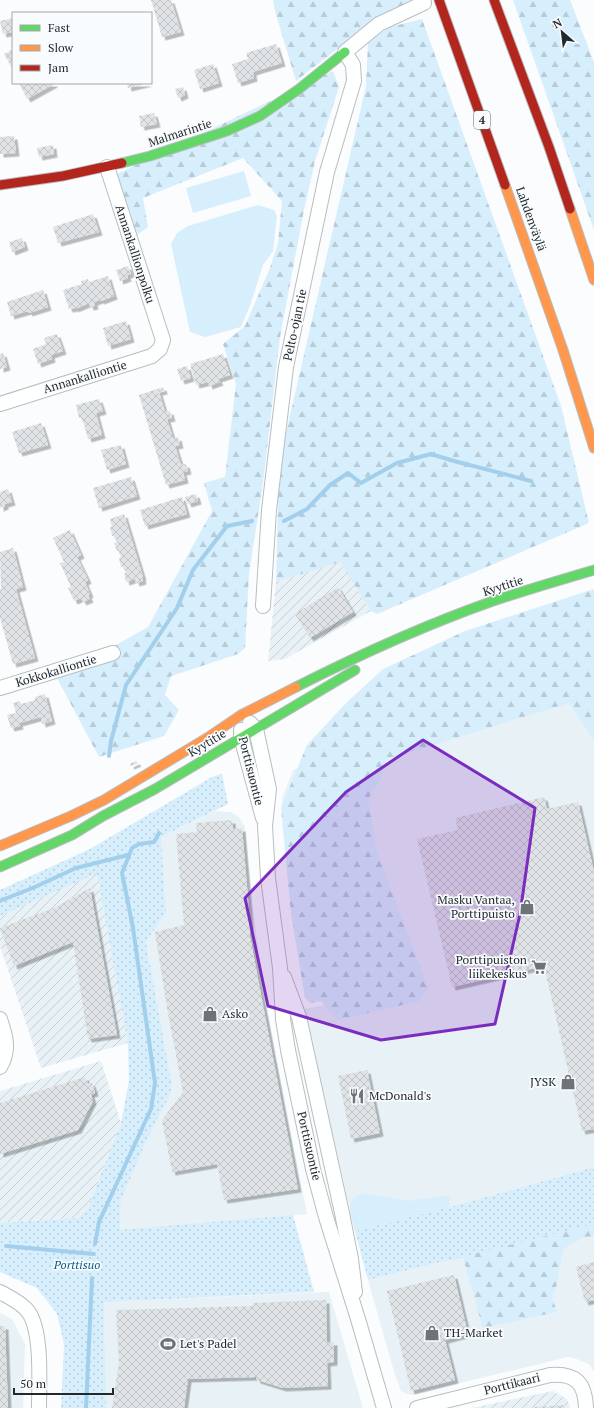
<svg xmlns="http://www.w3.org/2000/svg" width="594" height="1408" viewBox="0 0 594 1408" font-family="'PT Serif',serif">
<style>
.built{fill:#e8f1f6}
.industrial{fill:url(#industrial-furrows)}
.green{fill:#d7eefc}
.forest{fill:url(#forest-firs)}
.park{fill:url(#park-dots)}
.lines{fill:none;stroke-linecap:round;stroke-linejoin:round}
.stream{stroke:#a1cfec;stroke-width:4}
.building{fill:url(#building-cross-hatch);filter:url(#shadow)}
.street-casing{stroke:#babdc0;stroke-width:16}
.fast-casing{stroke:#babdc0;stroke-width:11}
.slow-casing{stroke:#babdc0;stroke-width:11}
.jam-casing{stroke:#babdc0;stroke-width:11}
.street{stroke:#feffff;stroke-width:14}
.fast{stroke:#63d668;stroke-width:9}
.slow{stroke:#ff974d;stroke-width:9}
.jam{stroke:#b3261e;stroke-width:9}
.marked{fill:#7b2cbf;fill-opacity:0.2;stroke:#7b2cbf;stroke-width:3;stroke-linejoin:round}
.labels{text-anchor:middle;stroke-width:3.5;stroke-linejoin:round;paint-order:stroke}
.shield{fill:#f9fcfe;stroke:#62686c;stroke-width:1}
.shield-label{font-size:11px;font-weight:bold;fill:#22292d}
.street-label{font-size:12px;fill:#22292d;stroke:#f9fcfe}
.poi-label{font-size:12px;fill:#22292d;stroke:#f9fcfe;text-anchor:start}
.park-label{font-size:12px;font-style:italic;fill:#0b5e84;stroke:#f9fcfe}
</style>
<defs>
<pattern id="industrial-furrows" width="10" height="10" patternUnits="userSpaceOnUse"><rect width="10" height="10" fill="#e8f1f6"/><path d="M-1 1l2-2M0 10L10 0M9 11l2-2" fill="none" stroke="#c7cfd3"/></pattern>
<pattern id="forest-firs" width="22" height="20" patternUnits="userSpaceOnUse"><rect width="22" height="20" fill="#d7eefc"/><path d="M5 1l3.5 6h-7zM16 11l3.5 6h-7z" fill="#b8ccd8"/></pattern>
<pattern id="park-dots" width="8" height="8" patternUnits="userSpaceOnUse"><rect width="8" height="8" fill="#d7eefc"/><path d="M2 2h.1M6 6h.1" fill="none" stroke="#b8ccd8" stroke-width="1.8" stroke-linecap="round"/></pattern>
<pattern id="building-cross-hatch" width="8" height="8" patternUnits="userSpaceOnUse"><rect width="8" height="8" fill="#e0e4e6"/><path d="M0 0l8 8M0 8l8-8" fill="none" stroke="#c0c4c6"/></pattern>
<filter id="shadow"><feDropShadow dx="3.5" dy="3.5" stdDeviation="0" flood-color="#0004"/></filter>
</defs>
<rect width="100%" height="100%" fill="#fafcfd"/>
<g class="built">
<polygon points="573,645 594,702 594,1167 450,1207 355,1231 304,1009 407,989 290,873 282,799 293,770"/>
<polygon points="215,811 231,812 239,817 245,827 253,909 265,998 285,1105 307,1214 120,1231 121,1200 150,1133 169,1097 172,1086 146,942 166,912 161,837"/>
<polygon points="594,1224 594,1372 590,1365 577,1359 568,1357 410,1395 401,1391 395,1375 368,1280"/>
<polygon points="329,1292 363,1408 106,1408 104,1302"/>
<polygon points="0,1313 12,1319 25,1344 23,1408 0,1408"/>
</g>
<g class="industrial">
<polygon points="340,561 371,611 285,659 268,661 276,582"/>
<polygon points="97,872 128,1043 41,1068 0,946 0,916"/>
<polygon points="101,1061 121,1123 88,1208 78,1218 0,1223 0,1091"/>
<polygon points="553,1391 567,1399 570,1408 471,1408"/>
</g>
<g class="green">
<polygon points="244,171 251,196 193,213 186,188"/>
<polygon points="258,205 274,210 277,216 273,251 263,265 251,303 241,327 205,337 190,332 171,244 177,233 188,226"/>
<path d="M366,1194L409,1201L449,1195L450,1207L355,1231C351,1215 342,1196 366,1194Z"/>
</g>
<g class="forest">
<polygon points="273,0 411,0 363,29 296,81 275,11"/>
<polygon points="513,0 570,0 594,62 594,230"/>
<polygon points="422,19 561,406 589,523 377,614 371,611 340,562 276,582 279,463 366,86 368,42 390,27"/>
<polygon points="333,71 339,87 315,161 304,210 280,337 263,483 249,574 245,648 238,654 171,676 165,695 179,710 164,736 99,757 57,678 148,627 212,511 204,483 225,477 236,384 223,344 245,326 270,268 278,243 282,201 243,158 143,198 148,227 134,237 115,175"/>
<polygon points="594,589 594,740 569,703 388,759 379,781 369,798 376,849 428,987 420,1001 339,1020 331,1014 321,1001 311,1003 305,998 291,913 281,808 307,745 345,704 383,669 465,631"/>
<polygon points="594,1216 594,1236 584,1237 563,1249 556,1288 552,1297 557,1312 483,1328 463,1258 380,1271"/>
</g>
<g class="park">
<polygon points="222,774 228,804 161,837 166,912 146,942 172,1086 169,1097 150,1133 121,1200 120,1230 293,1215 314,1292 104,1302 106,1408 61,1408 64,1344 57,1314 37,1288 0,1272 0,1223 78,1218 88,1208 121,1123 129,1081 128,1043 97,873 0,916 0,890 90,849 212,777"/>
<polygon points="594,1167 594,1224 368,1280 355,1231 450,1207"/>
</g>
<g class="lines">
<g class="stream">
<polyline points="284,521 307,509 330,485 348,473 361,483 397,463 431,454 454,461 531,481"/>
<polyline points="109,756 111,741 126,685 177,608 193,570 227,526 252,521"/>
<polyline points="0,901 35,887 76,868 128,855"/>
<polyline points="95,1244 99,1222 151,1109 155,1083 133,928 122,873 132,848 139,844 154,842 159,833"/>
<polyline points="6,1246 94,1254"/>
<polyline points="86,1408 92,1278"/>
</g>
</g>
<g class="building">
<polygon points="151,0 171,0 181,32 162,37"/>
<polygon points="13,18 13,32 3,34 0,21"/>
<polygon points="276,44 282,63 253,72 254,78 238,83 232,64 248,59 246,53"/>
<polygon points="11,50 13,53 13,67 12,68 4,54"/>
<polygon points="213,64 219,83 200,89 194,70"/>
<polygon points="19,83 54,83 54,84 27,99"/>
<polygon points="127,83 149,83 128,88"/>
<polygon points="183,87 185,95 178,98 175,89"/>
<polygon points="154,113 157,124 141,127 139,116"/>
<polygon points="14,136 16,153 0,154 0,137"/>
<polygon points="53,145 54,154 39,157 37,148"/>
<polygon points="93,214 99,232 58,243 53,227"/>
<polygon points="22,238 25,247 12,252 9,242"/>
<polygon points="128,266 131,274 127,275 128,278 120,281 116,270"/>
<polygon points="108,276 114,296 101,301 100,300 94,302 95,306 90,307 89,303 75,309 75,308 69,309 63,290 82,284 81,281 88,279 89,282"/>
<polygon points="43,290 48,307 29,313 28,311 11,316 7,302"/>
<polygon points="126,321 131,339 108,346 103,328"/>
<polygon points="57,334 63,351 51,355 52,359 38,364 33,349 46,344 44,338"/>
<polygon points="3,353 7,367 0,369 0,354"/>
<polygon points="223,354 230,375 218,379 220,382 209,386 208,382 196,385 190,364"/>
<polygon points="187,366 191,378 181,381 177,369"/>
<polygon points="163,387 164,391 159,392 165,412 170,411 172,418 167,419 173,439 178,437 180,445 175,446 181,465 186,464 188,471 183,472 185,480 166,485 139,395"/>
<polygon points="99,399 103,411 96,413 102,435 88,439 82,418 79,418 76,405"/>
<polygon points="41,423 48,445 19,453 12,432"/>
<polygon points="121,445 126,464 107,470 101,450"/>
<polygon points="131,477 137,496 99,508 93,488"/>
<polygon points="8,489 12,502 5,504 5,506 0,508 0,492"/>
<polygon points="196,494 198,501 188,504 185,497"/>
<polygon points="182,497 187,514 145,526 140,510"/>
<polygon points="124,514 143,577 142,577 143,581 136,583 135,579 126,582 124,573 126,573 124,566 121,567 119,558 121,557 119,551 117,551 114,543 117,542 115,536 112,536 110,527 112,527 110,519"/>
<polygon points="70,530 81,555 77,557 88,580 85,582 90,594 88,595 90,599 83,602 81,598 74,601 68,588 71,587 60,563 64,562 53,538"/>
<polygon points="13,548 23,587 16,589 35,658 13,664 0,618 0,589 1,589 0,552"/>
<polygon points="338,587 353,612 310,638 295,614"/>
<polygon points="45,694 52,721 42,724 41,717 19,723 20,726 11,728 7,715 16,713 13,703 20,701 21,704 35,700 35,697"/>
<polygon points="136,761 138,763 131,766 130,764"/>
<polygon points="544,797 547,809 578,802 594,872 594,1129 582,1131 544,966 452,987 417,839 458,830 455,818"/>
<polygon points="232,820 233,829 242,828 250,922 250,937 298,1189 224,1200 217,1164 172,1172 162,1120 183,1092 167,1008 155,932 184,925 176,834 197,832 196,823"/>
<polygon points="90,888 117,1035 88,1039 73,942 14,966 0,928 54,908"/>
<polygon points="367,1070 380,1133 351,1139 338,1076"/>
<polygon points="85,1077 88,1084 92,1083 95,1093 91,1094 93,1101 78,1130 0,1154 0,1103"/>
<polygon points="594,1262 594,1300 585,1302 576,1267"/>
<polygon points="454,1275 468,1334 445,1340 455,1380 411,1391 387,1291"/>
<polygon points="326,1300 327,1342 334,1342 334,1362 327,1363 328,1386 283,1388 257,1380 256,1377 188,1379 184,1408 112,1408 119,1363 116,1310 253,1306 253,1303"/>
<polygon points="0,1326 5,1326 8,1408 0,1408"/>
<polygon points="565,1405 565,1408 535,1408 535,1407"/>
</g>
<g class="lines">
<g class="street-casing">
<g id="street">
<polyline points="0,404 152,356 160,349 163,340 107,167"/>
<polyline points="263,606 269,510 286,367 327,172 354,81 353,65 345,52 379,24 424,3"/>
<polyline points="0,688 113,653"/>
<polyline points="250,723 256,729 269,789 265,826 268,878 280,968 283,1019 288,1050 313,1169 326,1217 358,1319 384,1408"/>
<polyline points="241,730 241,737 263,818"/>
<polyline points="284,977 299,1017 342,1213 351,1259 355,1292"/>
<path d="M0,1019C6,1037 10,1050 0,1067"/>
<path d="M0,1292C9,1297 18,1301 26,1309C43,1326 39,1384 39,1408"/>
<path d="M417,1408L550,1375C576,1373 585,1383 586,1408"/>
</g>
</g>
<g class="fast-casing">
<g id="fast">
<polyline points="122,163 150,156 227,131 260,116 299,89 345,52"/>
<path d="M296,687C359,655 425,625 493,601C526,590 560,580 594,570"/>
<polyline points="0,867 72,835 103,816 155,789 355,670"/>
</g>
</g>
<g class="slow-casing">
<g id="slow">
<polyline points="505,185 563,350 594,448"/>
<polyline points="570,209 594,280"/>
<polyline points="0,846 71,816 104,800 207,738 241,715 296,687"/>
</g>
</g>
<g class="jam-casing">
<g id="jam">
<polyline points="439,0 505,185"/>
<polyline points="494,0 549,147 570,209"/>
<polyline points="0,185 63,176 122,163"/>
</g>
</g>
<use href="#street" class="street"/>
<use href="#fast" class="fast"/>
<use href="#slow" class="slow"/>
<use href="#jam" class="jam"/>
</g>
<path class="marked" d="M423,740L535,808L520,914L495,1024L381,1040L268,1006L245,898L346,792Z"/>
<defs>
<g id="shop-bare" transform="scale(1.2)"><path d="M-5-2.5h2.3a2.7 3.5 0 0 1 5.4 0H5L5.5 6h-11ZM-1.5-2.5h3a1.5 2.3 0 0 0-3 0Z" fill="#6e7376" stroke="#f9fcfe" stroke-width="2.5" paint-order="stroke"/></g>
<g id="supermarket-bare" transform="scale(1.2)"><path d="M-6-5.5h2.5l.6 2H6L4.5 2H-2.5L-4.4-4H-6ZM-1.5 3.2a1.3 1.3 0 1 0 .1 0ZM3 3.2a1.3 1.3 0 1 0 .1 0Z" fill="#6e7376" stroke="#f9fcfe" stroke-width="2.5" paint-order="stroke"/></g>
<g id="restaurant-bare" transform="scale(1.2)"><path d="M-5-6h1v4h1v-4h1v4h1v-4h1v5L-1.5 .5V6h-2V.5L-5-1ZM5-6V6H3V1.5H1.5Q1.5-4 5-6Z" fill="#6e7376" stroke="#f9fcfe" stroke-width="2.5" paint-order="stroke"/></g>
<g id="stadium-bare" transform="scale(1.2)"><path d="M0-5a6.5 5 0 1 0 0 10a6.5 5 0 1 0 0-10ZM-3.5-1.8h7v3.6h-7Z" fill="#6e7376" stroke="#f9fcfe" stroke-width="2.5" paint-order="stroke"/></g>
</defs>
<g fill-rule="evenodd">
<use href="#shop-bare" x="527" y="907"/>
<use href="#supermarket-bare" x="539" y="967"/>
<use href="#shop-bare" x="210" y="1014"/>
<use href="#shop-bare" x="568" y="1082"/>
<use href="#restaurant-bare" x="357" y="1096"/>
<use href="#shop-bare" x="432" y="1333"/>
<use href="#stadium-bare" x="168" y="1344"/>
</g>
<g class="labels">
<rect class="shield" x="474" y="111" width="16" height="18" rx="3"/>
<g class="shield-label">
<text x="482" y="124">4</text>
</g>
<g class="street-label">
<text transform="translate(180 133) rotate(-18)" y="4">Malmarintie</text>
<text transform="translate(531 219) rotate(70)" y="4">Lahdenväylä</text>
<text transform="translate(135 254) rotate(72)" y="4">Annankallionpolku</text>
<text transform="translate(295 325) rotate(-78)" y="4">Pelto-ojan tie</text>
<text transform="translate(85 377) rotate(-17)" y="4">Annankalliontie</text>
<text transform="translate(503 586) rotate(-18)" y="4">Kyytitie</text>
<text transform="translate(56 671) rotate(-17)" y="4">Kokkokalliontie</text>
<text transform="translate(207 743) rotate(-31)" y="4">Kyytitie</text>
<text transform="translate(251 771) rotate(76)" y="4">Porttisuontie</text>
<text transform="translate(309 1146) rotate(77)" y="4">Porttisuontie</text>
<text transform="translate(512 1384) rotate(-14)" y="4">Porttikaari</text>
</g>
<g class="poi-label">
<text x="515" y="904" text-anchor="end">Masku Vantaa,<tspan x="515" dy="14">Porttipuisto</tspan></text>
<text x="527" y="964" text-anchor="end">Porttipuiston<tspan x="527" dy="14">liikekeskus</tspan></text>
<text x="222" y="1018">Asko</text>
<text x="556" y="1086" text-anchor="end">JYSK</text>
<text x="369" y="1100">McDonald's</text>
<text x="444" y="1337">TH-Market</text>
<text x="180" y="1348">Let's Padel</text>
</g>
<g class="park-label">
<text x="77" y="1269">Porttisuo</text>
</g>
</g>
<rect x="12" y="12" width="140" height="72" fill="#f9fcfe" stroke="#a3a8aa"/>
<rect x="20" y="25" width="20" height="6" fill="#63d668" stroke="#a3a8aa"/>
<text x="48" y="32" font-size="12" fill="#22292d">Fast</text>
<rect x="20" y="45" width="20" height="6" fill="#ff974d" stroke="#a3a8aa"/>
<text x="48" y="52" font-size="12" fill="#22292d">Slow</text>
<rect x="20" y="65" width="20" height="6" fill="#b3261e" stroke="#a3a8aa"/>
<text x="48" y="72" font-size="12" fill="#22292d">Jam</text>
<g transform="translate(562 32) rotate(332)" stroke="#f9fcfe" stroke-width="3" paint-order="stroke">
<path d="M0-3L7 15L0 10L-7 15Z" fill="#22292d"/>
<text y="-6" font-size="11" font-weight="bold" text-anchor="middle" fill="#22292d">N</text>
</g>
<path d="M14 1388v6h99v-6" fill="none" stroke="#22292d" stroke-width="2"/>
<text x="20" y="1388" font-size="12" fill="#22292d" stroke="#f9fcfe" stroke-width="3" paint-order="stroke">50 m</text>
</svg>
